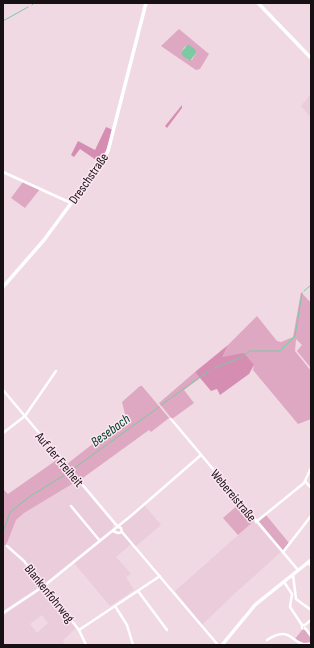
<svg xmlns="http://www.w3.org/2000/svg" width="314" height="648" viewBox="0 0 314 648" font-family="'Sofia Sans Condensed',sans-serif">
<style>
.built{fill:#eaccda;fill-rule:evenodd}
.green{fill:#dea7c2;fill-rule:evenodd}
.forest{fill:#d58eb2}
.water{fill:#7dc9a1}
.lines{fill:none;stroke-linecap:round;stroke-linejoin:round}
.stream{stroke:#7dc9a1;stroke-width:1}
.minor{stroke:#fff;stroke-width:2.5}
.tertiary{stroke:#fff;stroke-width:3.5}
.labels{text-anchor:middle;stroke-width:3;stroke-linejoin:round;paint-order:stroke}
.street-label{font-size:13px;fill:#181114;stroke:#fde6f1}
.water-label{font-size:14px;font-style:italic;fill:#004127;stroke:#fde6f1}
</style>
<rect width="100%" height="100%" fill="#f0d9e3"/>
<g class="built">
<polygon points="311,94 311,118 301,106"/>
<polygon points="77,481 113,524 113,528 46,582 3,611 3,547 7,543 16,520 24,513"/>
<polygon points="144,505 161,525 136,546 131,544 116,557 131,574 126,577 134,590 110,606 74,563"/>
<polygon points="254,521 281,552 233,595 202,625 175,591"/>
<path d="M43,588L46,590L76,628L63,640L65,645H39L38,644L36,645H3V616ZM42,615L48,623L37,633L30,624Z"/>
</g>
<g class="green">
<path d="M179,29L209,54L200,69L196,70L161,46ZM187,44L196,53L192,60H188L181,52Z"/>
<polygon points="23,182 40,189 25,208 11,198"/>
<polygon points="301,292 311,303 311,368 297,351 302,345 296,339 295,351 311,371 311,419 298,424 253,370 254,365 221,357 228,345 257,316 277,341 281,342 293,337"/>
<polygon points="195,372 200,378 184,390 194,403 172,419 159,403"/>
<polygon points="140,386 142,386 169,418 151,432 149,430 80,480 67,464 126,418 122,402"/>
<polygon points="58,459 77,481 24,513 16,520 7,543 3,547 3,489 8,494"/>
<polygon points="239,504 254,521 238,535 223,518"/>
<polygon points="266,515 289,543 283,551 258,522"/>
<polygon points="302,630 305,630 311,638 311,642 303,643 295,639"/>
</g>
<g class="forest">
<polygon points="182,105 182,108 167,128 165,126"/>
<polygon points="106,127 113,130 106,151 99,162 80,149 74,157 71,155 78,141 95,150"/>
<polygon points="228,345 222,357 244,353 254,365 249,374 220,395 217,389 211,391 195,372"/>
</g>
<polygon class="water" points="187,44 195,49 196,53 190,61 183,56 181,52 185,48"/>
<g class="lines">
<g class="stream">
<polyline points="32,5 34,3"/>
<polyline points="3,21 28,7"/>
<polyline points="304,291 311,285"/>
<polyline points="214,368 240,358 250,351 280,351 295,336 302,293"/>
<polyline points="161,405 210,370"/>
<polyline points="73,469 159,407"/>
<polyline points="3,532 10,512 32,495 68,473"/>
</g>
<g class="minor">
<polyline points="3,172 71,203"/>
<polyline points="3,390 118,527 121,528 122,532 218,645"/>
<polyline points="171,419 298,570"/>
<polyline points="3,433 25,416 56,371"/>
<polyline points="305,481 311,488"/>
<polyline points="71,506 100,541"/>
<polyline points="256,522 304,483 311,468"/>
<polyline points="113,531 118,533 122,532"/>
<polyline points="7,546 24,561 79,630 86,645"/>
<polyline points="283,552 311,516"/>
<polyline points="308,562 311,566"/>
<polyline points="293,575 296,599 311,610"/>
<polyline points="284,582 292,594 290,607 302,625"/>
<polyline points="138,591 167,630"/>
<polyline points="115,606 127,625 133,645"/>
<polyline points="3,613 44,586 132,515 201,455"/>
<polyline points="302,628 302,625 305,625 311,620"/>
<polyline points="305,628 311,636"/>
<polyline points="79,630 160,576"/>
<path d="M267,640C293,623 291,648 311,644"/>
</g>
<g class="tertiary">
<polyline points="258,3 311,58"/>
<polyline points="3,287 44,240 100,164 108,151 146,3"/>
<polyline points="222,645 255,605 311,560"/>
</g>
</g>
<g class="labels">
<g class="street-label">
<text transform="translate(88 178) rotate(-55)" y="5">Dreschstraße</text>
<text transform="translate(60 459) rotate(50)" y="5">Auf der Freiheit</text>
<text transform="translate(234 495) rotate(50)" y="5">Webereistraße</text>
<text transform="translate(50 593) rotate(51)" y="5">Blankenfohrweg</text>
</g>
<g class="water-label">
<text transform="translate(110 430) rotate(-36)" y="5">Besebach</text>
</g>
</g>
<rect width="314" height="648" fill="none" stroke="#181114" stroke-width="8"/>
</svg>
